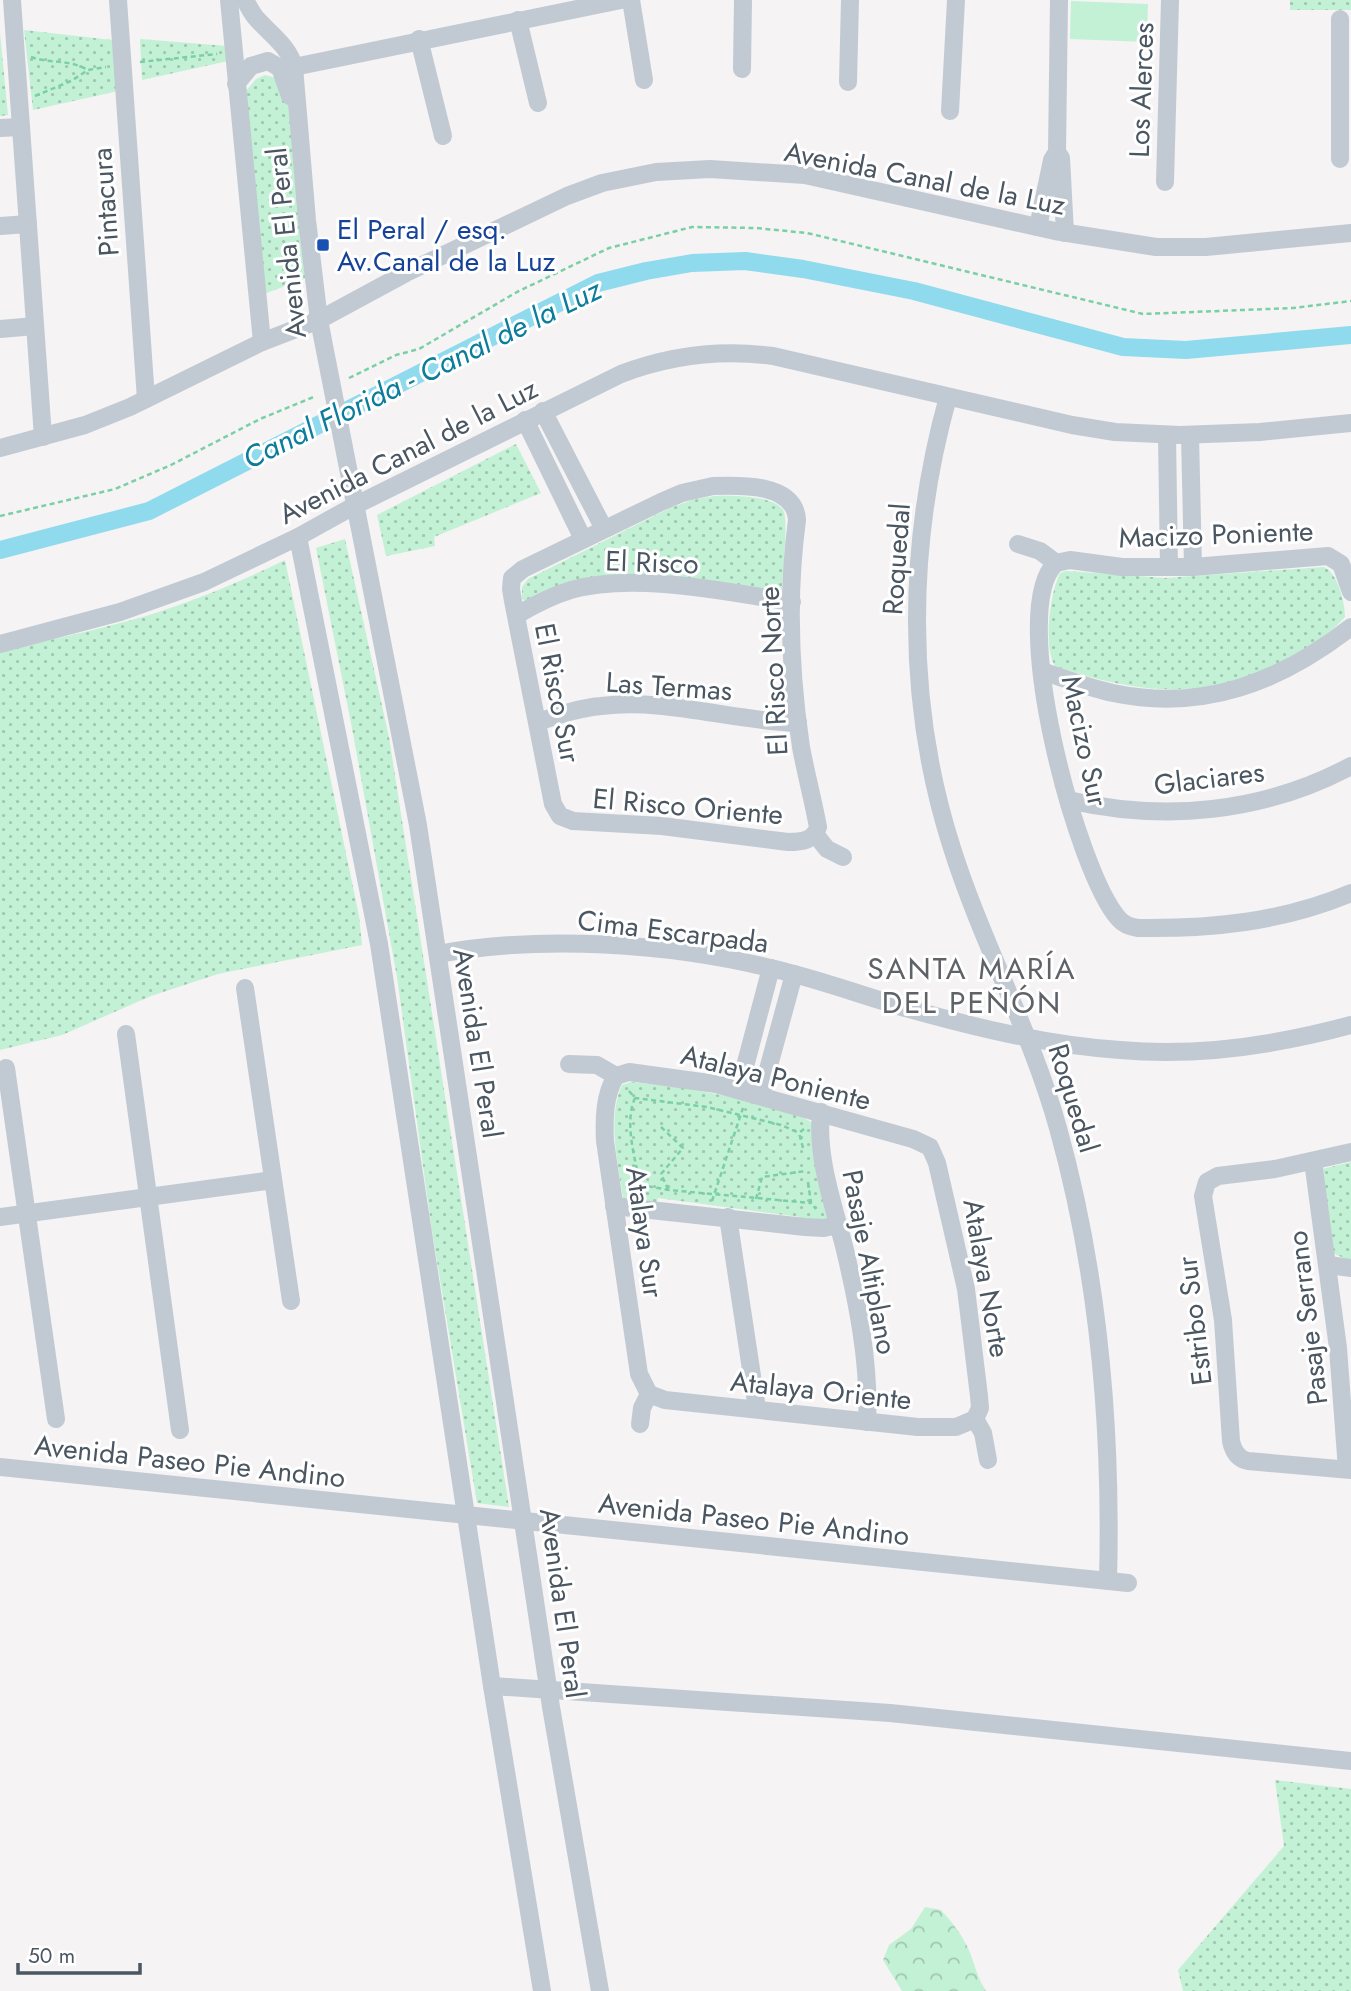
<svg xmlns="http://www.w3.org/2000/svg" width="1351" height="1991" viewBox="0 0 1351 1991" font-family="Jost,sans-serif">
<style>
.grass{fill:url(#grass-dots)}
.forest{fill:url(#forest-crowns)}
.garden{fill:#c3f1d5}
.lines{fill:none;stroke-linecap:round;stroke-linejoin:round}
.canal{stroke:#90daee;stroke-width:18}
.path{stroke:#7ad0a6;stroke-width:2.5;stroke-dasharray:5 3.5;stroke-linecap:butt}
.minor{stroke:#c1cad2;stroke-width:18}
.transit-dot{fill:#1a4fb4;stroke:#fff;stroke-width:2.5}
.labels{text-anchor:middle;stroke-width:6;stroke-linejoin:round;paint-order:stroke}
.street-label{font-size:28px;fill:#4a5661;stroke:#fff}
.transit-label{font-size:28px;fill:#164399;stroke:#fff;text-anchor:start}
.water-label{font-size:30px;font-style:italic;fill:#0c7c9b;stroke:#fff}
.neighbourhood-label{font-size:30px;letter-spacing:2px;fill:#5f6368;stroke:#fff}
</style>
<defs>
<pattern id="grass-dots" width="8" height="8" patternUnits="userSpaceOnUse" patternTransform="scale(1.75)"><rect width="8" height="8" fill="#c3f1d5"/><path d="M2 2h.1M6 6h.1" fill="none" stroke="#a0c6b0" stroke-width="1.8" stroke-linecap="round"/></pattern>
<pattern id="forest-crowns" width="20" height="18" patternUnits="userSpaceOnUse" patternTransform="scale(1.75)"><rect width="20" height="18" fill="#c3f1d5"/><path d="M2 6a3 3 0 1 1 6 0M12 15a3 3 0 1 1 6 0" fill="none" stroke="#a0c6b0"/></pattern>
</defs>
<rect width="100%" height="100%" fill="#f5f3f3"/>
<g class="grass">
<rect x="1290" y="0" width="61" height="10"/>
<polygon points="24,30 112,40 118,91 33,110"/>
<polygon points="0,33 8,115 0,116"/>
<polygon points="140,39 227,46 228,61 142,80"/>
<polygon points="265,75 276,78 286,102 292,109 309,277 264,294 244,93 256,79"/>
<polygon points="516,444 541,493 434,537 435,546 386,556 377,515"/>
<path d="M714,496C729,495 774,495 783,510C789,518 782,578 782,592L704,582L526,601L522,599V587L528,579L670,508L692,500Z"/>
<polygon points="345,539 389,737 509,1507 477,1503 432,1231 397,977 352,728 316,548"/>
<path d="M285,560L359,916L362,945L218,974L151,996L62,1035L0,1050V651C49,640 98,630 146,616C194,601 240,582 285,560Z"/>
<path d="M1324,567C1338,573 1345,603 1345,617C1331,633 1312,645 1293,655C1212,703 1140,695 1055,666C1043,647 1050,593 1060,573L1066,571L1165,578Z"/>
<path d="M631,1082L685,1088L731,1097L799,1115L811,1122L815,1130L832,1217L822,1222L801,1221L800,1217L658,1198L657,1204L623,1198C618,1164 607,1118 622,1085Z"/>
<polygon points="1351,1162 1351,1261 1332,1253 1322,1169"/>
<polygon points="1275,1780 1351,1789 1351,1991 1183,1991 1178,1970 1284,1846"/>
</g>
<path class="forest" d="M925,1907L941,1910C951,1921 960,1932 967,1946C975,1962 975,1974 986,1991H902L883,1960L889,1945L911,1929Z"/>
<polygon class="garden" points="1071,1 1148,4 1147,42 1070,39"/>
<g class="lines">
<polyline class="canal" points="0,550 149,511 598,283 646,271 692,263 745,261 803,269 914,291 1123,347 1186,350 1351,335"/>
<g class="path">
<path d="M31,57C51,64 69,59 88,70"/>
<polyline points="140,62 217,54"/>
<polyline points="35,96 71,81 88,70 106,67"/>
<polyline points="349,378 396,355 419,349 517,292 609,248 692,227 756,228 807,233 1143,314 1293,308 1351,301"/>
<polyline points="0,516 115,489 171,465 260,419 316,396"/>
<polyline points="629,1091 635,1098 707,1107 781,1125 799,1133"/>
<path d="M635,1098C624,1123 635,1158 640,1184"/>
<polyline points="661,1127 683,1148 661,1174 668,1189"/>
<polyline points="803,1148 799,1133 804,1129"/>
<polyline points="808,1182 811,1203 816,1209"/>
<polyline points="633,1191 641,1185 669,1190 811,1203"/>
<polyline points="756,1199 762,1177 806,1171"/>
<polyline points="712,1201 743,1108"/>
</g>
<g class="minor">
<polyline points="12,0 43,437"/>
<polyline points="118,0 146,399"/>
<polyline points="229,0 262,342"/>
<path d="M245,0C249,7 252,14 257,19C270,34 289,46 294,67L307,220L319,320L418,825L551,1707L600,1991"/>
<polyline points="631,0 644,80"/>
<polyline points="1059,0 1057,152 1061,158 1065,233"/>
<polyline points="1340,19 1340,159"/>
<polyline points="518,20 538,103"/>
<polyline points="419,39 443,136"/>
<polyline points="294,67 621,0"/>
<polyline points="742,69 743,0"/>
<polyline points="848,82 850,0"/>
<polyline points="236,84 251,66 268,61 280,68 290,96"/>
<polyline points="950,111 956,0"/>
<polyline points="0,128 21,127"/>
<polyline points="1165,182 1170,0"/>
<polyline points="0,226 28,224"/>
<polyline points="1038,227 1052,160 1057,152"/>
<polyline points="0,329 35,326"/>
<path d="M948,397C907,544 905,702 952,848C982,943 1031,1031 1058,1128C1099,1275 1112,1428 1108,1581"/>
<polyline points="543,411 604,529"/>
<polyline points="525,420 583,539"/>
<polyline points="1167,435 1169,567"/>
<polyline points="1190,435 1193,567"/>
<polyline points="0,448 85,425 130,407 262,342 319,320 406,273 567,196 602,183 656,172 710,169 805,175 1055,231 1156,247 1206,247 1351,233"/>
<path d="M713,486C740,485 795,483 797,520C787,594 790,673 801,747C806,774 813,800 818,827C814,841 801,842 788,842L662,826L573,821L560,816L553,804L513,601L511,589L512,578L523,569L661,502L682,493Z"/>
<polyline points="298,537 379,944 492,1686 542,1991"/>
<polyline points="1018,544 1040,551 1056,563"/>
<path d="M1056,563C1006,608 1077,873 1119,919C1124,925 1131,927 1138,928C1212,929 1282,922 1351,893"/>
<polyline points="1056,563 1070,560 1122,567 1193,567 1328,556 1341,564 1351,592"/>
<path d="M517,615C534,605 551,596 571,590C634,572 727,592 792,602"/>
<path d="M0,644L120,612L204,582L298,537L354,506L621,374C671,355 720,349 773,356L1072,425L1115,432L1180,435L1260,432L1351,423"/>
<path d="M1042,671C1066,679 1089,688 1113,693C1204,712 1280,682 1351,627"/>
<path d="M538,722C559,715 579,708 601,706C667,698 732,721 798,723"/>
<path d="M1068,800C1164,822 1263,813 1351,766"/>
<polyline points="815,834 827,849 843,857"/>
<path d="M438,954C541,935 668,943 770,968C815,978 858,994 902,1007C973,1027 1046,1045 1120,1050C1196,1057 1277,1045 1351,1025"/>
<polyline points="245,988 291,1301"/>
<polyline points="126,1034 180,1430"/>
<polyline points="569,1064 597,1065 616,1076"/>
<polyline points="6,1068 56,1419"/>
<path d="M616,1076C604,1095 604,1120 605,1141L639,1374L649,1394L665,1400L918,1427H956L975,1419"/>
<polyline points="616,1076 629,1072 716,1084 913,1139 930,1147 937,1163 966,1289 979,1396 980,1408 975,1419"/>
<polyline points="739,1089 771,968"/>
<polyline points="761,1095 794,974"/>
<path d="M821,1112C816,1158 834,1206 845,1250C858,1305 870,1366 867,1422"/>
<path d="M1351,1152L1275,1169L1218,1176L1207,1182L1203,1196L1223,1320L1231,1441C1233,1451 1238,1459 1248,1461L1351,1470"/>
<polyline points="1313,1161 1338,1348 1347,1469"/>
<polyline points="614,1206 805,1227 824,1228 838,1225"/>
<polyline points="0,1217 273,1180"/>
<polyline points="728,1217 757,1409"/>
<polyline points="1329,1265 1351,1268"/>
<polyline points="975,1419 983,1433 988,1460"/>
<polyline points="640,1424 642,1408 649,1394"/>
<polyline points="0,1467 1128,1583"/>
<polyline points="492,1686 890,1713 1351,1761"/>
</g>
</g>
<rect class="transit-dot" x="316" y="238" width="14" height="14" rx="3.5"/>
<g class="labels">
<g class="street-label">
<text transform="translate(1141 90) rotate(-88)" y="10">Los Alerces</text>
<text transform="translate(925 178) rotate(11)" y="10">Avenida Canal de la Luz</text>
<text transform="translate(105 202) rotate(-94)" y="10">Pintacura</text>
<text transform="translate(286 243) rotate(-96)" y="10">Avenida El Peral</text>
<text transform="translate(408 451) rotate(-27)" y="10">Avenida Canal de la Luz</text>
<text transform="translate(1216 534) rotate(-2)" y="10">Macizo Poniente</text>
<text transform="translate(896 559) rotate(-86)" y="10">Roquedal</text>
<text transform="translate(652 562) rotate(2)" y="10">El Risco</text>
<text transform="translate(773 671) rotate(-93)" y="10">El Risco Norte</text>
<text transform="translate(669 686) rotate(4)" y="10">Las Termas</text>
<text transform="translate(558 693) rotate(79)" y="10">El Risco Sur</text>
<text transform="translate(1085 741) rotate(78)" y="10">Macizo Sur</text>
<text transform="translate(1209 778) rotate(-7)" y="10">Glaciares</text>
<text transform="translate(688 806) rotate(5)" y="10">El Risco Oriente</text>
<text transform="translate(673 931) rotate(7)" y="10">Cima Escarpada</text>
<text transform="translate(478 1043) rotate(81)" y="10">Avenida El Peral</text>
<text transform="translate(776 1077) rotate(14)" y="10">Atalaya Poniente</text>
<text transform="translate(1074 1098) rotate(73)" y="10">Roquedal</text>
<text transform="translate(645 1232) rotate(82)" y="10">Atalaya Sur</text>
<text transform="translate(870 1262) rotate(79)" y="10">Pasaje Altiplano</text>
<text transform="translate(987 1278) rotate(80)" y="10">Atalaya Norte</text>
<text transform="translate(1307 1318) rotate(-97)" y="10">Pasaje Serrano</text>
<text transform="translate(1194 1321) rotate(-97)" y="10">Estribo Sur</text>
<text transform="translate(821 1390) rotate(6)" y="10">Atalaya Oriente</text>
<text transform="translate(190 1461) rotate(6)" y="10">Avenida Paseo Pie Andino</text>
<text transform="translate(754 1519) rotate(6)" y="10">Avenida Paseo Pie Andino</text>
<text transform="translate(563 1603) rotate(82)" y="10">Avenida El Peral</text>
</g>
<g class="transit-label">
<text x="337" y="239">El Peral / esq.<tspan x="337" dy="32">Av.Canal de la Luz</tspan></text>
</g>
<g class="water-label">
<text transform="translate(422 374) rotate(-26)" y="10">Canal Florida - Canal de la Luz</text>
</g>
<g class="neighbourhood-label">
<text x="972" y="979">SANTA MARÍA<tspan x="972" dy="34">DEL PEÑÓN</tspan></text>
</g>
</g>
<path d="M18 1963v10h122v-10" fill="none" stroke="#4a5661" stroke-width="3.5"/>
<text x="28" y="1963" font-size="21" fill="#4a5661" stroke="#ffffff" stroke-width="5" paint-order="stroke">50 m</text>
</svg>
